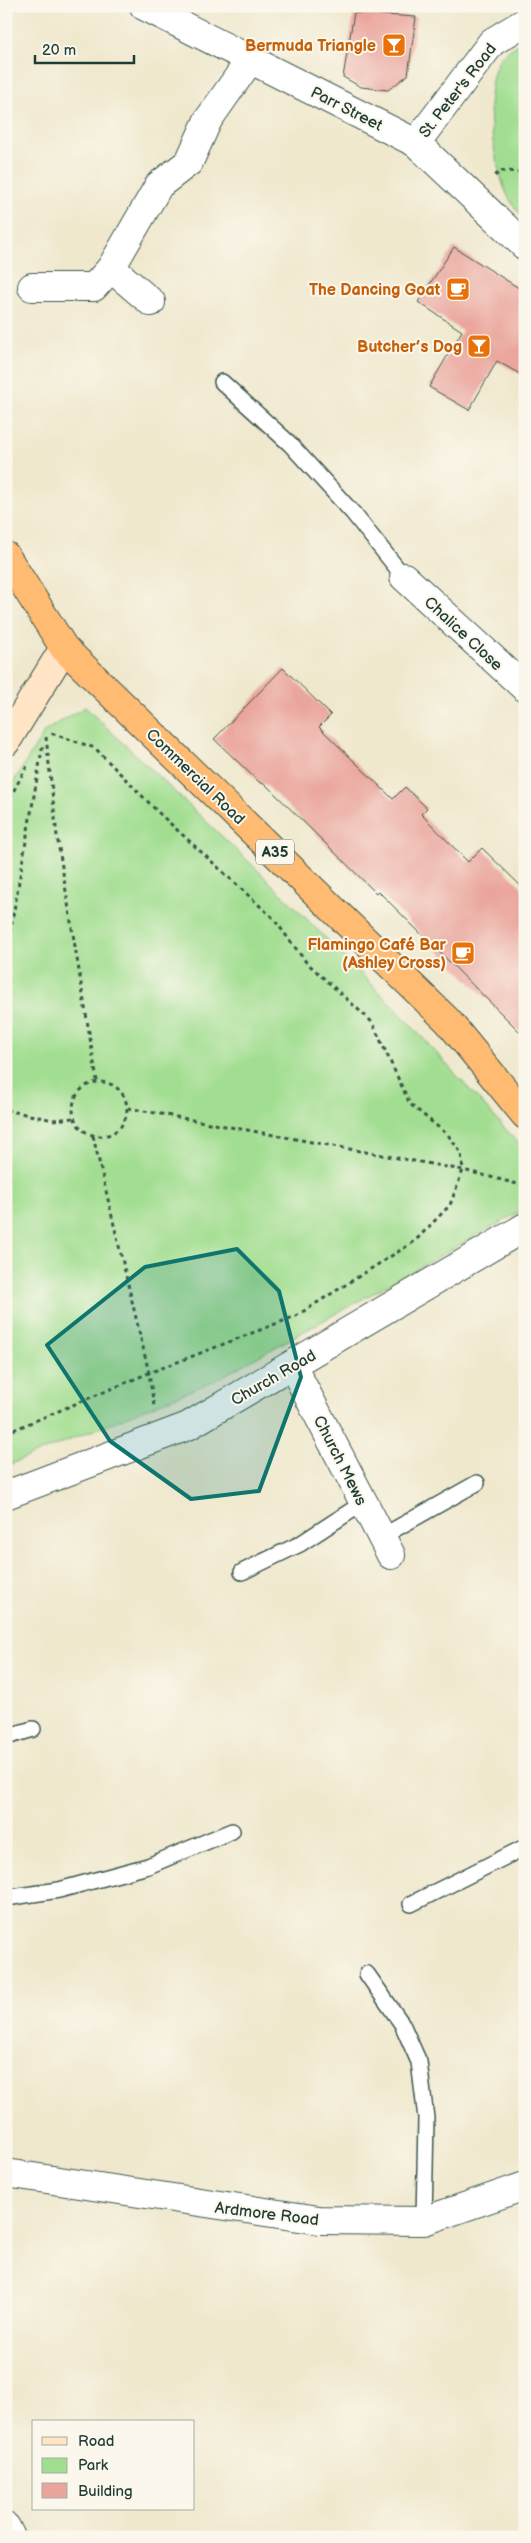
<svg xmlns="http://www.w3.org/2000/svg" width="531" height="2543" viewBox="0 0 531 2543" font-family="'Balsamiq Sans',sans-serif">
<style>
.green{fill:#a2de91;stroke:#608e62}
.building{fill:#eaa69d}
.lines{fill:none;stroke-linecap:round;stroke-linejoin:round}
.lane-casing{stroke:#3e574b;stroke-width:18}
.street-casing{stroke:#3e574b;stroke-width:30}
.secondary-casing{stroke:#3e574b;stroke-width:30}
.highway-casing{stroke:#3e574b;stroke-width:30}
.path{stroke:#3e574b;stroke-width:3;stroke-dasharray:4 4;stroke-linecap:butt}
.lane{stroke:#fff;stroke-width:15}
.street{stroke:#fff;stroke-width:28}
.secondary{stroke:#ffe4c6;stroke-width:28}
.highway{stroke:#ffbb71;stroke-width:28}
.marked{fill:#0f766e;fill-opacity:0.2;stroke:#0f766e;stroke-width:4;stroke-linejoin:round}
.labels{text-anchor:middle;stroke-width:4;stroke-linejoin:round;paint-order:stroke}
.shield{fill:#fbf7ec;stroke:#61756b;stroke-width:1}
.shield-label{font-size:15px;font-weight:bold;fill:#1f3d34}
.food-label{font-size:16px;font-weight:bold;fill:#c56008;stroke:#fbf7ec;text-anchor:end}
.street-label{font-size:16px;fill:#1f3d34;stroke:#fbf7ec}
</style>
<rect width="100%" height="100%" fill="#fbf7ec"/>
<filter id="ink" filterUnits="userSpaceOnUse"><feTurbulence type="fractalNoise" baseFrequency=".02" numOctaves="2"/><feDisplacementMap in="SourceGraphic" scale="10" xChannelSelector="R" yChannelSelector="G"/><feConvolveMatrix kernelMatrix="1 2 1 2 8 2 1 2 1" color-interpolation-filters="sRGB"/></filter>
<filter id="wash" filterUnits="userSpaceOnUse"><feTurbulence type="fractalNoise" baseFrequency=".0096" numOctaves="4" result="noise"/><feDisplacementMap in="SourceGraphic" scale="20" xChannelSelector="R" yChannelSelector="G"/><feGaussianBlur stdDeviation="1.12" result="paint"/><feColorMatrix in="noise" values="0 0 0 0 0 0 0 0 0 0 0 0 0 0 0 0 0 1.4 0 .05"/><feComposite in="paint" operator="in"/></filter>
<g filter="url(#wash)">
<rect width="100%" height="100%" fill="#efe8cd"/>
<g class="green">
<path d="M525,41V219C516,210 508,199 504,187C493,156 480,83 502,56C507,50 518,45 525,41Z"/>
<polygon points="85,707 269,881 399,1012 520,1145 525,1154 525,1209 214,1381 6,1466 6,794 45,731"/>
</g>
<g id="blocks">
<g class="building">
<polygon points="354,13 416,17 408,75 388,90 361,87 343,77"/>
<polygon points="454,247 525,292 525,377 497,361 469,410 429,387 462,331 418,302"/>
<polygon points="283,668 331,715 319,727 393,799 405,787 427,808 421,814 468,862 482,848 525,890 525,1037 378,891 376,893 266,785 259,782 214,739"/>
</g>
</g>
</g>
<g filter="url(#ink)">
<use href="#blocks" fill-opacity="0" stroke="#3e574b" stroke-width="1"/>
<g class="lines">
<g class="lane-casing">
<g id="lane">
<polyline points="222,382 290,444 353,513 404,577"/>
<polyline points="381,1537 477,1483"/>
<polyline points="242,1572 300,1544 363,1503"/>
<polyline points="6,1737 33,1729"/>
<polyline points="6,1898 59,1890 148,1866 232,1831"/>
<polyline points="411,1904 525,1847"/>
<polyline points="367,1974 402,2024 419,2062 426,2118 424,2221"/>
</g>
</g>
<g class="street-casing">
<g id="street">
<polyline points="144,6 416,143 525,246"/>
<polyline points="416,143 492,42 525,22"/>
<polyline points="32,287 94,287 111,268"/>
<polyline points="151,302 111,268 159,185 189,162 208,120 250,60"/>
<polyline points="404,577 525,688"/>
<polyline points="292,1365 391,1555"/>
<polyline points="6,1495 188,1426 525,1227"/>
<polyline points="6,2173 319,2220 424,2221 525,2186"/>
<polyline points="6,2527 11,2537"/>
</g>
</g>
<g class="secondary-casing">
<polyline id="secondary" points="6,742 64,648"/>
</g>
<g class="highway-casing">
<polyline id="highway" points="6,556 64,648 448,1021 525,1115"/>
</g>
<g class="path">
<polyline points="495,176 500,171 525,172"/>
<polyline points="46,737 57,836 97,1081"/>
<polyline points="6,805 27,766"/>
<polyline points="6,956 43,744"/>
<circle cx="100" cy="1109" r="27"/>
<polyline points="128,1108 463,1170 525,1186"/>
<polyline points="6,1110 53,1120 73,1118"/>
<polyline points="93,1136 149,1373 154,1406"/>
<polyline points="6,1433 149,1373 296,1316 415,1241 450,1205 463,1170 461,1153 448,1135 410,1104 372,1022 306,962 273,918 161,815 95,748 48,732"/>
</g>
<use href="#lane" class="lane"/>
<use href="#street" class="street"/>
<use href="#secondary" class="secondary"/>
<use href="#highway" class="highway"/>
</g>
</g>
<path class="marked" d="M237,1249L279,1291L301,1377L259,1491L191,1499L110,1441L47,1345L145,1267Z"/>
<defs>
<g id="bar-square" transform="scale(1.25)"><rect x="-9" y="-9" width="18" height="18" rx="4" fill="#e8710a" stroke="#fbf7ec"/><path d="M-6-5H6L.8 .8V4.5H3.5V6h-7V4.5H-.8V.8Z" fill="#fff"/></g>
<g id="cafe-square" transform="scale(1.25)"><rect x="-9" y="-9" width="18" height="18" rx="4" fill="#e8710a" stroke="#fbf7ec"/><path d="M-5.5-4.5H6V0H3Q3 3.5 0 3.5H-2.5Q-5.5 3.5-5.5 0ZM3-3.2v2h1.7v-2ZM-6 4.5H4V6H-6Z" fill="#fff"/></g>
</defs>
<g fill-rule="evenodd">
<use href="#bar-square" x="394" y="45"/>
<use href="#cafe-square" x="458" y="289"/>
<use href="#bar-square" x="479" y="346"/>
<use href="#cafe-square" x="463" y="953"/>
</g>
<g class="labels">
<rect class="shield" x="256" y="839.5" width="38" height="25" rx="4"/>
<g class="shield-label">
<text x="275" y="857">A35</text>
</g>
<g class="food-label">
<text x="376" y="51">Bermuda Triangle</text>
<text x="440" y="295">The Dancing Goat</text>
<text x="462" y="352">Butcher’s Dog</text>
<text x="446" y="950">Flamingo Café Bar<tspan x="446" dy="18">(Ashley Cross)</tspan></text>
</g>
<g class="street-label">
<text transform="translate(457 90) rotate(-52)" y="6">St. Peter's Road</text>
<text transform="translate(347 108) rotate(27)" y="6">Parr Street</text>
<text transform="translate(464 633) rotate(43)" y="6">Chalice Close</text>
<text transform="translate(196 776) rotate(44)" y="6">Commercial Road</text>
<text transform="translate(273 1377) rotate(-30)" y="6">Church Road</text>
<text transform="translate(341 1460) rotate(63)" y="6">Church Mews</text>
<text transform="translate(267 2213) rotate(7)" y="6">Ardmore Road</text>
</g>
</g>
<rect width="531" height="2543" fill="none" stroke="#fbf7ec" stroke-width="25"/>
<rect x="32" y="2420" width="162" height="90" fill="#fbf7ec" stroke="#a3ada2"/>
<rect x="42" y="2437" width="25" height="8" fill="#ffe4c6" stroke="#a3ada2"/>
<text x="78" y="2446" font-size="15" fill="#1f3d34">Road</text>
<rect x="42" y="2458" width="25" height="15" fill="#a2de91" stroke="#a3ada2"/>
<text x="78" y="2470" font-size="15" fill="#1f3d34">Park</text>
<rect x="42" y="2483" width="25" height="15" fill="#eaa69d" stroke="#a3ada2"/>
<text x="78" y="2496" font-size="15" fill="#1f3d34">Building</text>
<path d="M35 55v8h99v-8" fill="none" stroke="#1f3d34" stroke-width="2.5"/>
<text x="42" y="55" font-size="15" fill="#1f3d34" stroke="#fbf7ec" stroke-width="4" paint-order="stroke">20 m</text>
</svg>
